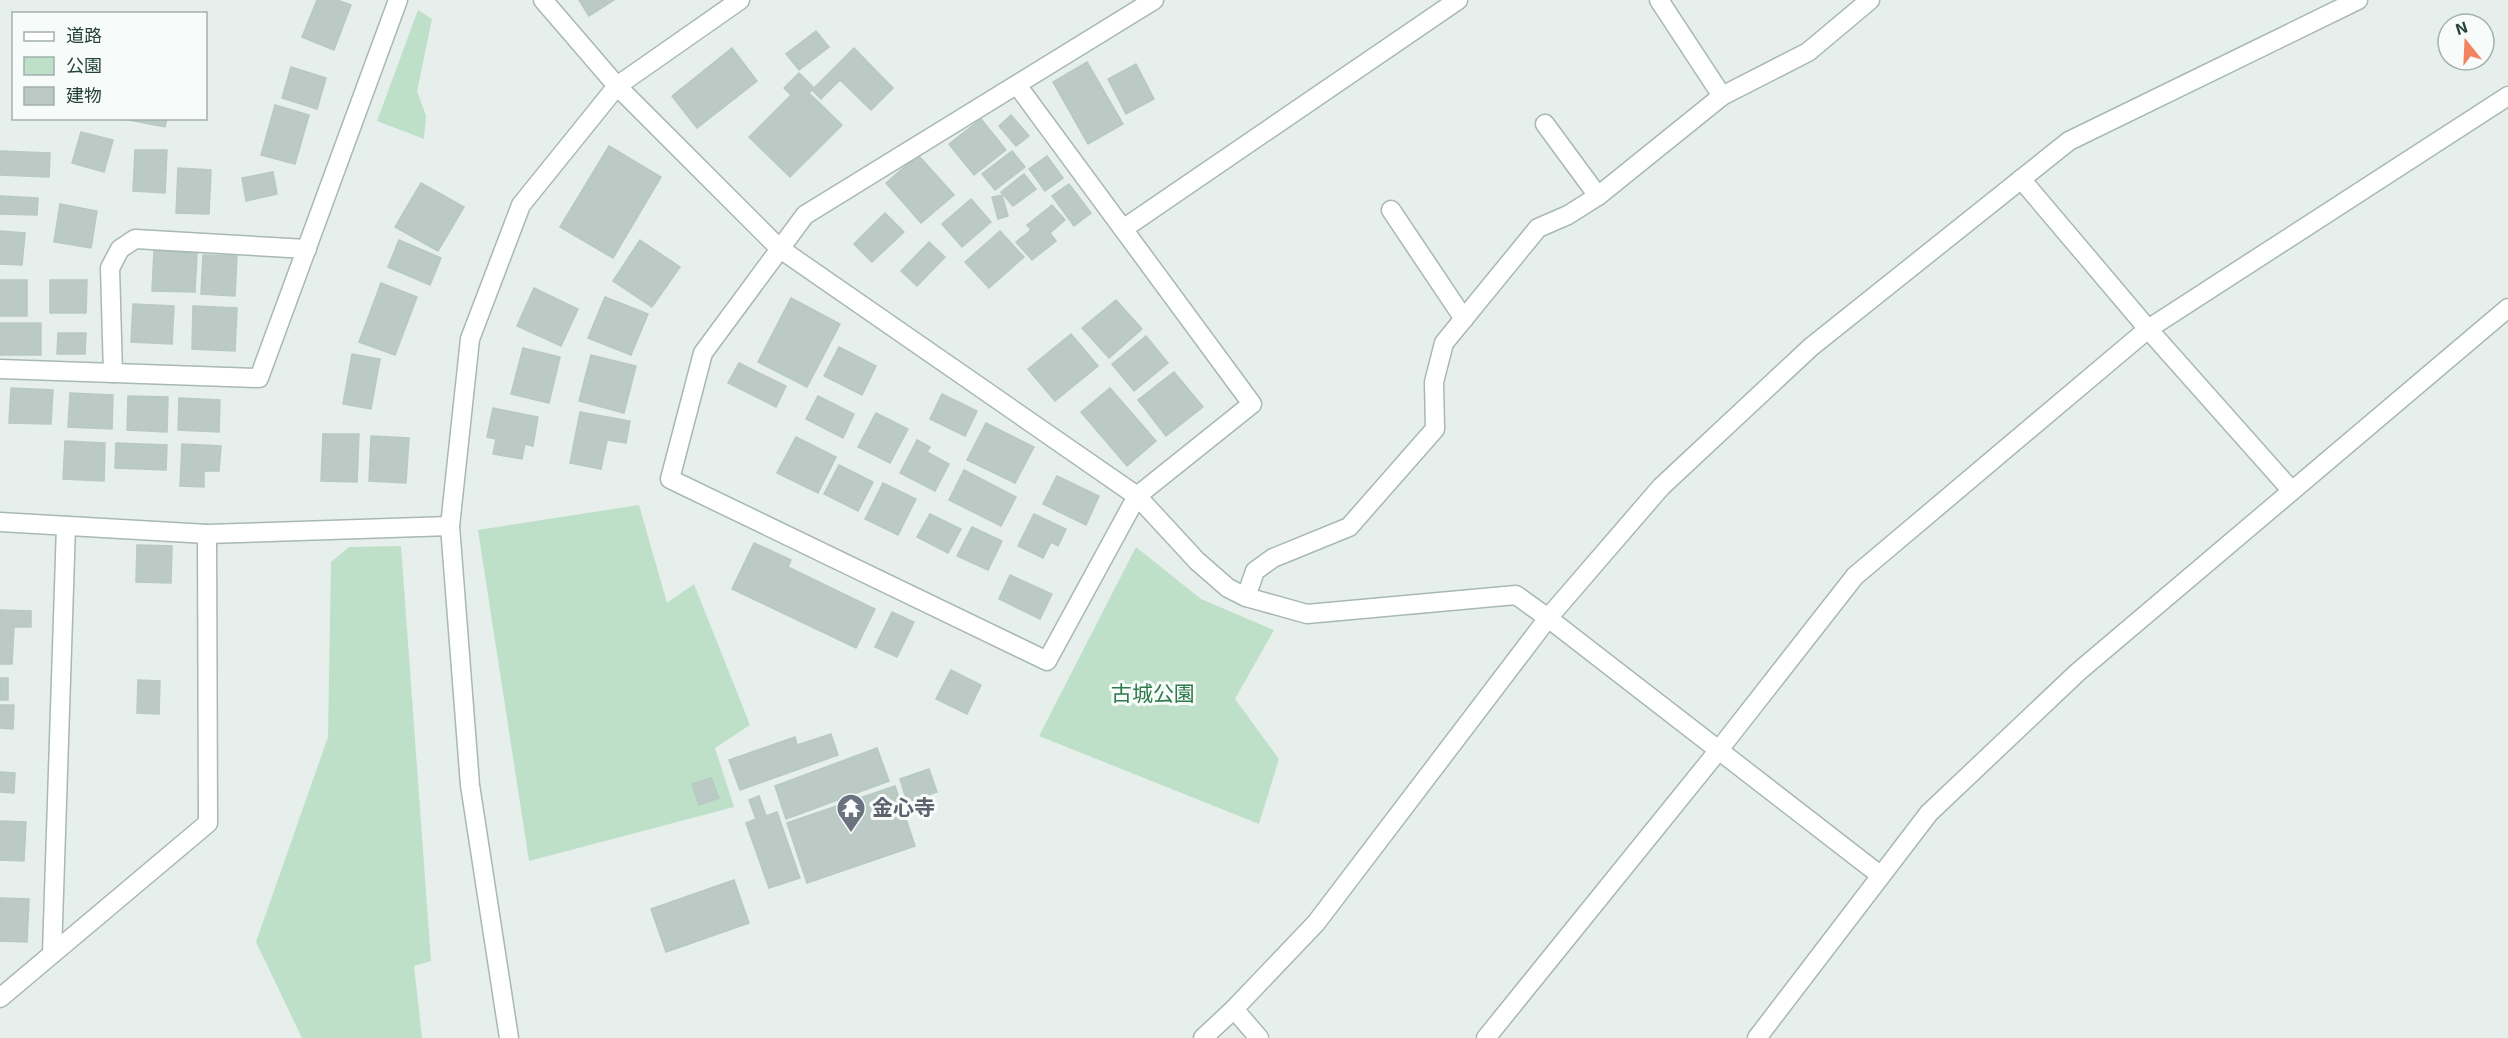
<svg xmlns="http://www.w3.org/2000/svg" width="2508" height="1038" viewBox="0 0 2508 1038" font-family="'Exo 2','Noto Sans JP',sans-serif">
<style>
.green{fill:#bfe0c8}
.building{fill:#bbcac4;stroke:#b8c9c2;stroke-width:1.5}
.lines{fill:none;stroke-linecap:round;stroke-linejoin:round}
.minor-casing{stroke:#a8b8b2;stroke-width:21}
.minor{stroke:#fff;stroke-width:18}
.labels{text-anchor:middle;stroke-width:6;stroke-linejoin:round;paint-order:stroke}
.park-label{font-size:21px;fill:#2d7a4b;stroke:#f7fbf9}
.worship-label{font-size:21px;font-weight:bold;fill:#5b616d;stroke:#f7fbf9;text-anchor:start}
</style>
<rect width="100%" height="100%" fill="#e6efeb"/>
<g class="green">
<polygon points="418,10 432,19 417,91 426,116 424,139 377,121"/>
<polygon points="639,505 667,603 694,584 750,725 715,748 734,807 529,861 478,530"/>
<polygon points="401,546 431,961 414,966 422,1038 302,1038 256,942 328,737 331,562 349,547"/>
<polygon points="1136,547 1201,599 1274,630 1235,699 1279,759 1259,824 1039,736"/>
</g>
<g class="building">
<polygon points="317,0 337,0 351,5 334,50 302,37"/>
<polygon points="579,0 614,0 589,16"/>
<polygon points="816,31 829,47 799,70 786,54"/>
<polygon points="732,48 757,81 697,128 672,96"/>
<polygon points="854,48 893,88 871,110 840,80 821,99 812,90 809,93 842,125 790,177 749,137 791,95 784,88 799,73 814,88"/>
<polygon points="1087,62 1123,124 1088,144 1053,82"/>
<polygon points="1136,64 1154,99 1126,114 1108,79"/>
<polygon points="291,67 326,78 317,109 282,98"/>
<polygon points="275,105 309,115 295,164 261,155"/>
<polygon points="1011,115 1029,136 1016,146 999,126"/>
<polygon points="118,118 167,118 165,127"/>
<polygon points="981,119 1006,150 974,175 949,144"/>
<polygon points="81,132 113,140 104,172 72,163"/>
<polygon points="609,146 661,177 613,258 560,227"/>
<polygon points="135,150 167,150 165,193 133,191"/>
<polygon points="0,151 50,153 49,177 0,175"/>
<polygon points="1012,151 1025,167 995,190 982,174"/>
<polygon points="918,155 954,195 921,223 886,183"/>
<polygon points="1047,156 1063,178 1045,191 1029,169"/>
<polygon points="178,168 211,170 209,214 176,213"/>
<polygon points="273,172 277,194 246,201 242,178"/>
<polygon points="1024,174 1036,189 1013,206 1001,192"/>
<polygon points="421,183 464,207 438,251 395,227"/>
<polygon points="1069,184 1091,213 1074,226 1052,196"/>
<polygon points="1002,195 1008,216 998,219 992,197"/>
<polygon points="0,196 38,198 37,215 0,214"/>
<polygon points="971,199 991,222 962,247 942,224"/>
<polygon points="60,204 97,211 91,248 54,242"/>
<polygon points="1052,205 1065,220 1050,233 1056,241 1032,260 1016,242 1031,230 1027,225"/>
<polygon points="885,213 904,232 872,262 854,244"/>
<polygon points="0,231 25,233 22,265 0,264"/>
<polygon points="1000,231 1024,257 989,288 965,262"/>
<polygon points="399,240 441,258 430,285 388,267"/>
<polygon points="640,240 680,267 652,307 613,281"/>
<polygon points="929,242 945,257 917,286 901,271"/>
<polygon points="154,251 197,253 195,292 152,291"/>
<polygon points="203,255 237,256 235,296 201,294"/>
<rect x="0" y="280" width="27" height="36"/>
<polygon points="50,280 87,280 86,313 50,313"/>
<polygon points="381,283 417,297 395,355 359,342"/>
<polygon points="534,288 578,309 561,346 517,326"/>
<polygon points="605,297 648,314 631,355 588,338"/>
<polygon points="791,298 840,324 807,387 758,362"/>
<polygon points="1116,300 1142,329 1109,358 1082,328"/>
<polygon points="133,304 174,306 172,344 131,342"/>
<polygon points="193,306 237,308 235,351 192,349"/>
<rect x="0" y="323" width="41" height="32"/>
<polygon points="58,333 86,333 85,354 57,354"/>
<polygon points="1071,334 1098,366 1055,401 1028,369"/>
<polygon points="1146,336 1168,363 1134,391 1112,364"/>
<polygon points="839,347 876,366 862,395 824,376"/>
<polygon points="523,348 560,357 549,403 511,394"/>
<polygon points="352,354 380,359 371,409 343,404"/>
<polygon points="591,355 636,366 624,413 579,401"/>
<polygon points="739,363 786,386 776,407 728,383"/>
<polygon points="1174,372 1203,407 1166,436 1138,400"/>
<polygon points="11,388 53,390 51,424 9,423"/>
<polygon points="1110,388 1156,441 1127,466 1081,412"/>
<polygon points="70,393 113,395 112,429 68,427"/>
<polygon points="942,394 977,411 965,436 930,419"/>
<polygon points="128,396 168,397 167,432 127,430"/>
<polygon points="818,396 854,414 843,438 806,419"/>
<polygon points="179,398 220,400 219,432 178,430"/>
<polygon points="493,408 538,417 533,446 525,444 522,459 493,454 496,439 487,437"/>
<polygon points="580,412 630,421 626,443 607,440 601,469 570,463"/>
<polygon points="876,413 908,429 890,463 858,447"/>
<polygon points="986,423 1034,447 1015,483 967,460"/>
<polygon points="323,434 359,434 357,482 321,481"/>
<polygon points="371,436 409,438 406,483 369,481"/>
<polygon points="796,437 836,457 818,493 777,473"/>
<polygon points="917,440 930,447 927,452 949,464 935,491 900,473"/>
<polygon points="65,441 105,443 104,481 63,479"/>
<polygon points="116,443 167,445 166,470 115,468"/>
<polygon points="182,444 221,446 219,471 204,471 204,487 180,486"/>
<polygon points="839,465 873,482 858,511 824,494"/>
<polygon points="964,470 1016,497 1001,526 949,500"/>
<polygon points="1057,476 1099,496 1086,525 1043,504"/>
<polygon points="883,483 916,499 898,535 865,519"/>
<polygon points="930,514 961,529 948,553 917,537"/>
<polygon points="1034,514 1066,529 1058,546 1051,542 1043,558 1018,546"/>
<polygon points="972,527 1002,541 988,570 957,556"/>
<polygon points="754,543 791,560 788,567 875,609 856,648 732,589"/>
<polygon points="137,545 172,546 171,583 136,582"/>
<polygon points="1010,575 1052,594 1040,619 999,599"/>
<polygon points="0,610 31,611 31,627 14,627 12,664 0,664"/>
<polygon points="892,612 914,622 897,657 875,647"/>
<polygon points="951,670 981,685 967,714 936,699"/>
<rect x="0" y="678" width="8" height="22"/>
<polygon points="138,680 160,681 159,714 137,713"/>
<polygon points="0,705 14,705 13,729 0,728"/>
<polygon points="831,734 838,755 740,790 729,760 795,737 797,745"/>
<polygon points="877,748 889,781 786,819 775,786"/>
<polygon points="929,769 937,792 907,802 900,779"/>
<polygon points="0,772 15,773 14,793 0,792"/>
<polygon points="711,778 719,798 699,805 692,784"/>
<polygon points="895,786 915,846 807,883 787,823"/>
<polygon points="759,796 766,816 777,812 800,878 769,888 746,823 756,819 749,800"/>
<polygon points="0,821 26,822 24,861 0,860"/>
<polygon points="734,880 749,923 666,952 651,909"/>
<polygon points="0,898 29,899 27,942 0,941"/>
</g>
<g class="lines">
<g class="minor-casing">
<g id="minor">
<polyline points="543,0 617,86 779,248 1137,496 1197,561 1228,588 1246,597 1307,614 1516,595 1548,618 1880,875"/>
<polyline points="1659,0 1722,96"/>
<polyline points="1017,85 1252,404 1137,496 1047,661 670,479 703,353 805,215 1154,0"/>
<polyline points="1545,124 1598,196"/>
<polyline points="2021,179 2148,329 2292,491"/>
<polyline points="1391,210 1464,319"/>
<polyline points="1123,229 1458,0"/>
<polyline points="0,369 259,378 398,0"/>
<polyline points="113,373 110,268 120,249 135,239 307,249"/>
<polyline points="0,522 207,534 450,526"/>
<polyline points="1246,597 1255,571 1273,558 1349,527 1435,429 1434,382 1444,343 1538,228 1568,215 1598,196 1722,96 1808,52 1870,0"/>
<polyline points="52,954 66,526"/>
<polyline points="0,998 208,823 207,534"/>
<polyline points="1234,1009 1259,1038"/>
<polyline points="509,1038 470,785 450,526 470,339 521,205 617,86 740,0"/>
<polyline points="1203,1038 1234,1009 1316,923 1548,618 1661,487 1811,347 2069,141 2358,0"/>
<polyline points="1486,1038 1718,751 1855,576 2148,329 2508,96"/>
<polyline points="1757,1038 1929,813 2078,672 2508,308"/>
</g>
</g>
<use href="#minor" class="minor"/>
</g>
<defs>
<g id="temple-pin" transform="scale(1.5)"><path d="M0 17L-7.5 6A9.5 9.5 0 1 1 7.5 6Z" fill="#6b7280" stroke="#f7fbf9"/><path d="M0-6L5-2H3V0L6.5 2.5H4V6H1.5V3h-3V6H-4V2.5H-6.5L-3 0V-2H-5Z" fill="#fff"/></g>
</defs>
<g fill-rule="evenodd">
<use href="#temple-pin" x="851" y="808"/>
</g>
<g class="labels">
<g class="park-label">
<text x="1153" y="701">古城公園</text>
</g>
<g class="worship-label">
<text x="872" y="815">金心寺</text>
</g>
</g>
<rect x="12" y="12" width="195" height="108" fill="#f7fbf9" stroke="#a3b1ad" stroke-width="1.5"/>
<rect x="24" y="32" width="30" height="9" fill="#ffffff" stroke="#a3b1ad" stroke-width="1.5"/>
<text x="66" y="42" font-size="18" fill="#24423a">道路</text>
<rect x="24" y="57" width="30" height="18" fill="#bfe0c8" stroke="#a3b1ad" stroke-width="1.5"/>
<text x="66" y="72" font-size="18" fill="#24423a">公園</text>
<rect x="24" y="87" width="30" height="18" fill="#bbcac4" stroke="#a3b1ad" stroke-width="1.5"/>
<text x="66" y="102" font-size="18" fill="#24423a">建物</text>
<g transform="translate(2466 42) rotate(342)"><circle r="28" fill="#f7fbf9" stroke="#a3b1ad" stroke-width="1.5"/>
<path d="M0-4.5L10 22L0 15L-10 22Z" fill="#f4845f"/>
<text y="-9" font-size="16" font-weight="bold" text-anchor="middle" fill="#24423a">N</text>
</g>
</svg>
